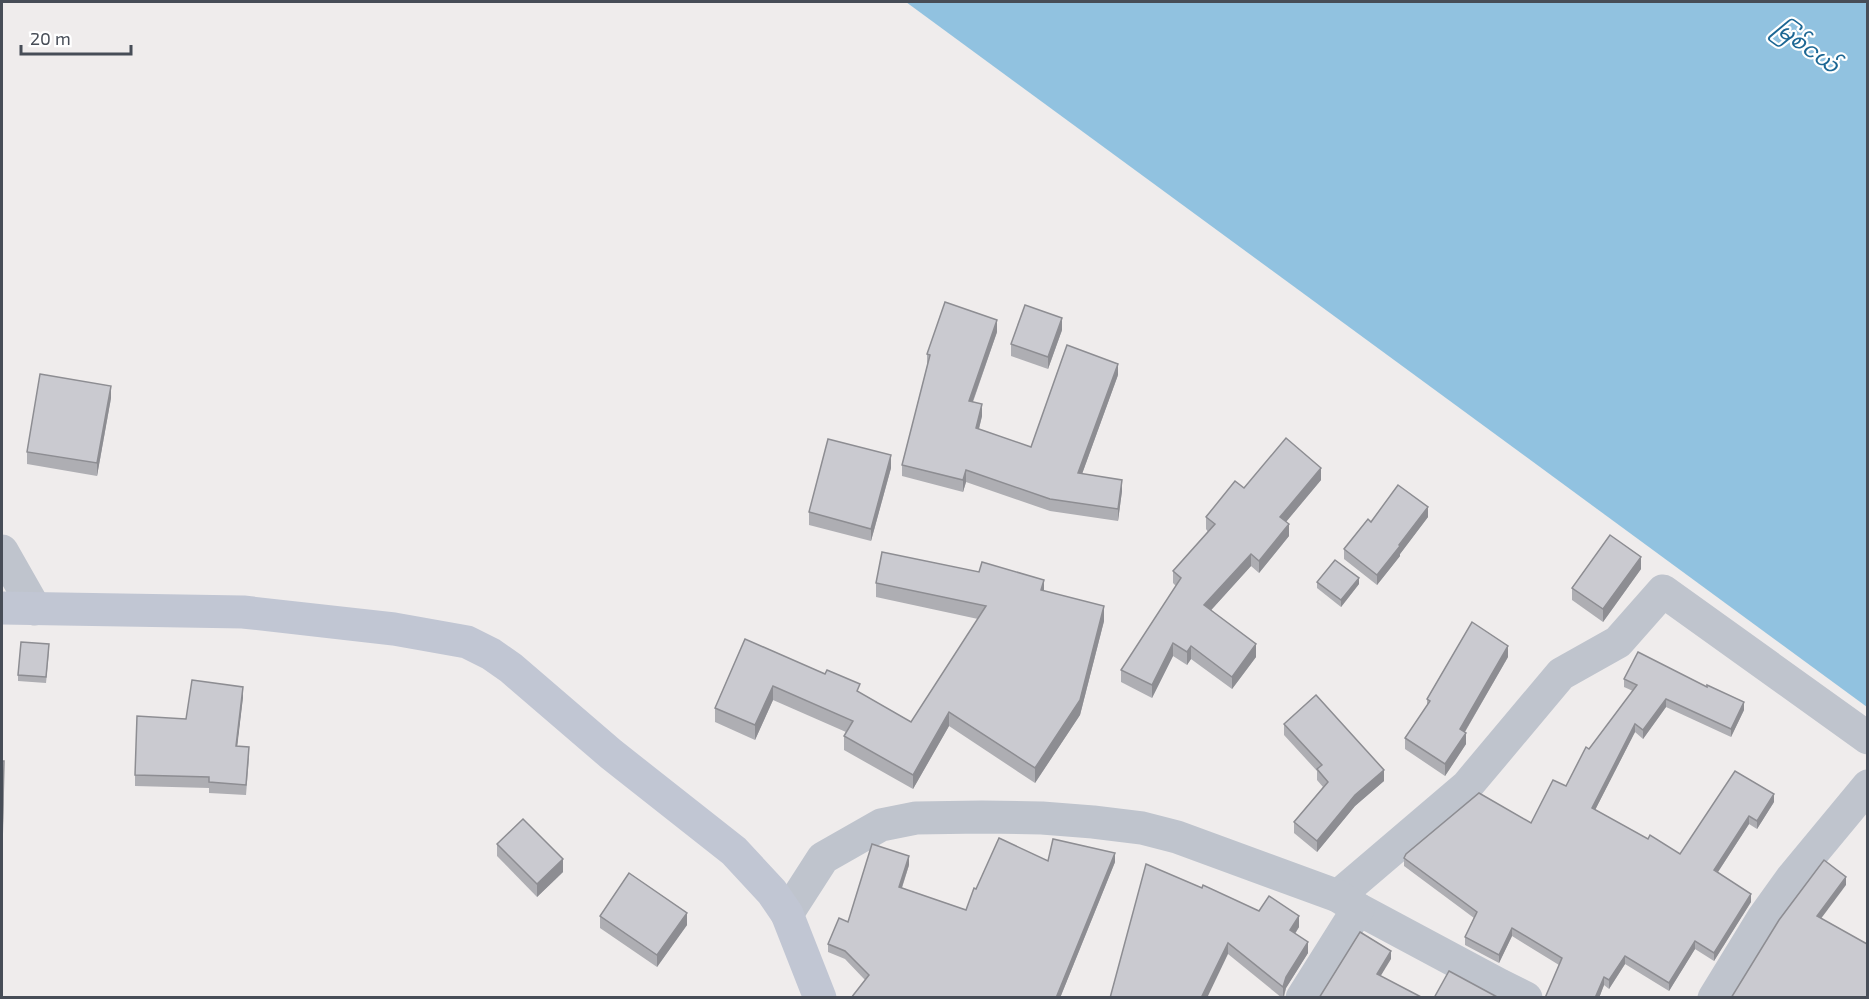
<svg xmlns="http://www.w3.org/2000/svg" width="1869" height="999" viewBox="0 0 1869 999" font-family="'Exo 2','Noto Sans Myanmar',sans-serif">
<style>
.water{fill:#91c2e0}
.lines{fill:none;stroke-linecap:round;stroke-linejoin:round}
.street{stroke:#bfc4cd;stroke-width:33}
.secondary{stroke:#c1c6d3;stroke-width:33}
.wall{fill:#aeaeb3}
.shaded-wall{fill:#8d8d92}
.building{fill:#cacad0;stroke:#8d8d92;stroke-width:1.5}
.labels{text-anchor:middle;stroke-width:4.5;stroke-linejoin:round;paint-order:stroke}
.water-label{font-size:22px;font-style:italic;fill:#1d6794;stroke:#fff}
</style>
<rect width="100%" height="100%" fill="#efecec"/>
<polygon class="water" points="906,2 1867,2 1867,707"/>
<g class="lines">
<g class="street">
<polyline points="2,551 35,609"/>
<polyline points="1338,896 1467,786 1561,674 1618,642 1663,591 1868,738"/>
<polyline points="1358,909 1500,985 1526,998"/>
<polyline points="787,914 823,858 881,825 916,818 982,817 1042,818 1093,822 1142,828 1177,837 1338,896 1358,909 1302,998"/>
<polyline points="1714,998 1763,918 1791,879 1868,786"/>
</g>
<polyline class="secondary" points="2,608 243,612 394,629 467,642 491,654 511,668 611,754 734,851 772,892 787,914 820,998"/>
</g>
<g class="wall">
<polygon points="1062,330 1048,369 1011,356 1011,344"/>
<polygon points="997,332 973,402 982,416 979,429 1031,447 1118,375 1082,474 1122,491 1118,521 1050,511 966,482 963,492 902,476 902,465 927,366 927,354"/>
<polygon points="111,398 97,476 27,464 27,452"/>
<polygon points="891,468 871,541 809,525 809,512"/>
<polygon points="1321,480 1286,522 1289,536 1259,573 1251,566 1211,610 1256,657 1232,689 1191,659 1187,665 1173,656 1152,698 1121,682 1121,670 1176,586 1173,583 1173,571 1208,532 1206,529 1206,517 1244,488"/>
<polygon points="1428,517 1400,554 1400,556 1377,585 1344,559 1344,549 1371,522"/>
<polygon points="1641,569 1603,622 1572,600 1572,588"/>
<polygon points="1317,582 1359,584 1341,607 1317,588"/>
<polygon points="876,583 1044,591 1104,621 1080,715 1035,783 949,726 913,789 844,750 844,736 846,732 773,700 755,740 715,722 715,708 745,639 825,674 911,722 978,619 876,597"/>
<polygon points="49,651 46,683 18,681 18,675"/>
<polygon points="1508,657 1465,732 1466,744 1445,776 1405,749 1405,738 1427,706 1427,699"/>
<polygon points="1624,679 1744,710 1731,737 1666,707 1643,739 1635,732 1595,810 1648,839 1680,854 1774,802 1757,829 1749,824 1718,872 1751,902 1714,961 1695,949 1669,991 1625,964 1609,989 1604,985 1599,998 1545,998 1559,965 1512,936 1499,963 1465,945 1465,937 1474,918 1404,866 1404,858 1531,823 1566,786 1589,749 1633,691 1624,687"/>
<polygon points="243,697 237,746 249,758 246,795 209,793 209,788 135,786 135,775 186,719"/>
<polygon points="1284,724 1384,781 1355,806 1317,852 1294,833 1294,822 1323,787 1317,780 1317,771 1284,735"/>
<polygon points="497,844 563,872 537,897 497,856"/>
<polygon points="1048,861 1115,862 1060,998 851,998 865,980 845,959 828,952 828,944 848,922 909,865 902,888 966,910 976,889"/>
<polygon points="1202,888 1299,927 1295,934 1308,953 1286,988 1284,998 1282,998 1228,954"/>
<polygon points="600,916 687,925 657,967 600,928"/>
</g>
<g class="shaded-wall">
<polygon points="1062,318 1062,330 1048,369 1048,357"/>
<polygon points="997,320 997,332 969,412 969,401"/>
<polygon points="1118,364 1118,375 1078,485 1078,473"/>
<polygon points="111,386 111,398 97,476 97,463"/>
<polygon points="982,404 982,416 976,440 976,428"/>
<polygon points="891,455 891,468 871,541 871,529"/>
<polygon points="1321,468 1321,480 1280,529 1280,517"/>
<polygon points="966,470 966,482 963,492 963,480"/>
<polygon points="1122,480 1122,491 1118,521 1118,509"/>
<polygon points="1428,507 1428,517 1400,554 1400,556 1377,585 1377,575"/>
<polygon points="1289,524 1289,536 1259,573 1259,561"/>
<polygon points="1251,554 1251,566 1204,618 1204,605"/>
<polygon points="1641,557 1641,569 1603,622 1603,609"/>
<polygon points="1359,578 1359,584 1341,607 1341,600"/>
<polygon points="1044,580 1044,594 1041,590"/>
<polygon points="1104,606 1104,621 1080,715 1035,783 1035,768"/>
<polygon points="1173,643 1173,656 1152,698 1152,685"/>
<polygon points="1256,644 1256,657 1232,689 1232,677"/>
<polygon points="1191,646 1191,659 1187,665 1187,652"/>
<polygon points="1508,646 1508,657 1460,740 1460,729"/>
<polygon points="773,686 773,700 755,740 755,725"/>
<polygon points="243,687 243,697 236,757 236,746"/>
<polygon points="1666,699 1666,707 1643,739 1643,730"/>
<polygon points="1744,702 1744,710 1731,737 1731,729"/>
<polygon points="949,712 949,726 913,789 913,775"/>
<polygon points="1635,724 1635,732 1592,816 1592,808"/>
<polygon points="1466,733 1466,744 1445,776 1445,764"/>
<polygon points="4,761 4,783 2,867 2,845"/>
<polygon points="1384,770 1384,781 1355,806 1317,852 1317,841 1355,795"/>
<polygon points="1774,794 1774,802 1757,829 1757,821"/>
<polygon points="1749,816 1749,824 1714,878 1714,870"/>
<polygon points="1115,853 1115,862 1060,998 1056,998"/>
<polygon points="909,856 909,865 899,896 899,887"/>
<polygon points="563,859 563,872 537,897 537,884"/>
<polygon points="1846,877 1846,885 1817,924 1817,916"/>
<polygon points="1751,894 1751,902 1714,961 1714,953"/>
<polygon points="687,913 687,925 657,967 657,955"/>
<polygon points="1299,916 1299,927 1290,941 1290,930"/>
<polygon points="1512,928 1512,936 1499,963 1499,955"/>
<polygon points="1695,941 1695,949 1669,991 1669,983"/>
<polygon points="1308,942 1308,953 1286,988 1283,998 1283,987 1286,977"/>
<polygon points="1228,943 1228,954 1207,998 1201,998"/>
<polygon points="1391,951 1391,959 1377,982 1377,974"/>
<polygon points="1625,956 1625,964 1609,989 1609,980"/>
<polygon points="1604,977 1604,985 1599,998 1595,998"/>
</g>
<g class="building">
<polygon points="945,302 997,320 969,401 982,404 976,428 1031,447 1067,345 1118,364 1078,473 1122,480 1118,509 1050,499 966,470 963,480 902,465 930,355 927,354"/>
<polygon points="1025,305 1062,318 1048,357 1011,344"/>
<polygon points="40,374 111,386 97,463 27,452"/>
<polygon points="1286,438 1321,468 1280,517 1289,524 1259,561 1251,554 1204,605 1256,644 1232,677 1191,646 1187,652 1173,643 1152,685 1121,670 1181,578 1173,571 1215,524 1206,517 1235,481 1244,488"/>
<polygon points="828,439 891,455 871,529 809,512"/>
<polygon points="1398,485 1428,507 1399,545 1400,546 1377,575 1344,549 1368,519 1371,522"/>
<polygon points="1610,535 1641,557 1603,609 1572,588"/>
<polygon points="882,552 979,572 982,562 1044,580 1041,590 1104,606 1080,700 1035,768 949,712 913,775 844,736 853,721 773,686 755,725 715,708 745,639 825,674 827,670 860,684 857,691 911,722 986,606 876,583"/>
<polygon points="1335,560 1359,578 1341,600 1317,582"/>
<polygon points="1472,622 1508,646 1460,729 1466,733 1445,764 1405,738 1430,701 1427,699"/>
<polygon points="21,642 49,644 46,677 18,675"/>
<polygon points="1638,652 1707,687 1707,685 1744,702 1731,729 1666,699 1643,730 1635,724 1592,808 1648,839 1650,835 1680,854 1735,771 1774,794 1757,821 1749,816 1714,870 1751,894 1714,953 1695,941 1669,983 1625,956 1609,980 1604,977 1595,998 1545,998 1562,958 1512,928 1499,955 1465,937 1477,912 1404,858 1406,854 1479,793 1531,823 1553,780 1566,786 1586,747 1589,749 1637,685 1624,679"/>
<polygon points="192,680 243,687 236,746 249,747 246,785 209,782 209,777 135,775 137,716 186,719"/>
<polygon points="1316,695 1384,770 1355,795 1317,841 1294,822 1328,782 1317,769 1322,765 1284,724"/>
<polygon points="2,761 4,761 2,845"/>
<polygon points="523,819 563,859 537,884 497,844"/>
<polygon points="999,838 1048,861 1053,839 1115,853 1056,998 851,998 869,975 845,951 828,944 839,918 848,922 872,844 909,856 899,887 966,910 974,888 976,889"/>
<polygon points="1824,860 1846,877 1817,916 1867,944 1868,943 1868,998 1731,998 1779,920"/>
<polygon points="1146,864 1202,888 1203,885 1259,911 1269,896 1299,916 1290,930 1308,942 1286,977 1283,987 1228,943 1201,998 1110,998"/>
<polygon points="629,873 687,913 657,955 600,916"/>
<polygon points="1360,932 1391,951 1377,974 1423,998 1319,998"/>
<polygon points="1449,971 1499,998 1434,998"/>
</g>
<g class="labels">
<g class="water-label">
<text transform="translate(1807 46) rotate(36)" y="8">မြစ်ငယ်</text>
</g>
</g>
<rect width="1869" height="999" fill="none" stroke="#474d57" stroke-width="6"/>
<path d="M21 45v9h110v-9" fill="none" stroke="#474d57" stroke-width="3"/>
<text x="30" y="45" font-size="18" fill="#474d57" stroke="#ffffff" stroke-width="4.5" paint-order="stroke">20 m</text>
</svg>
